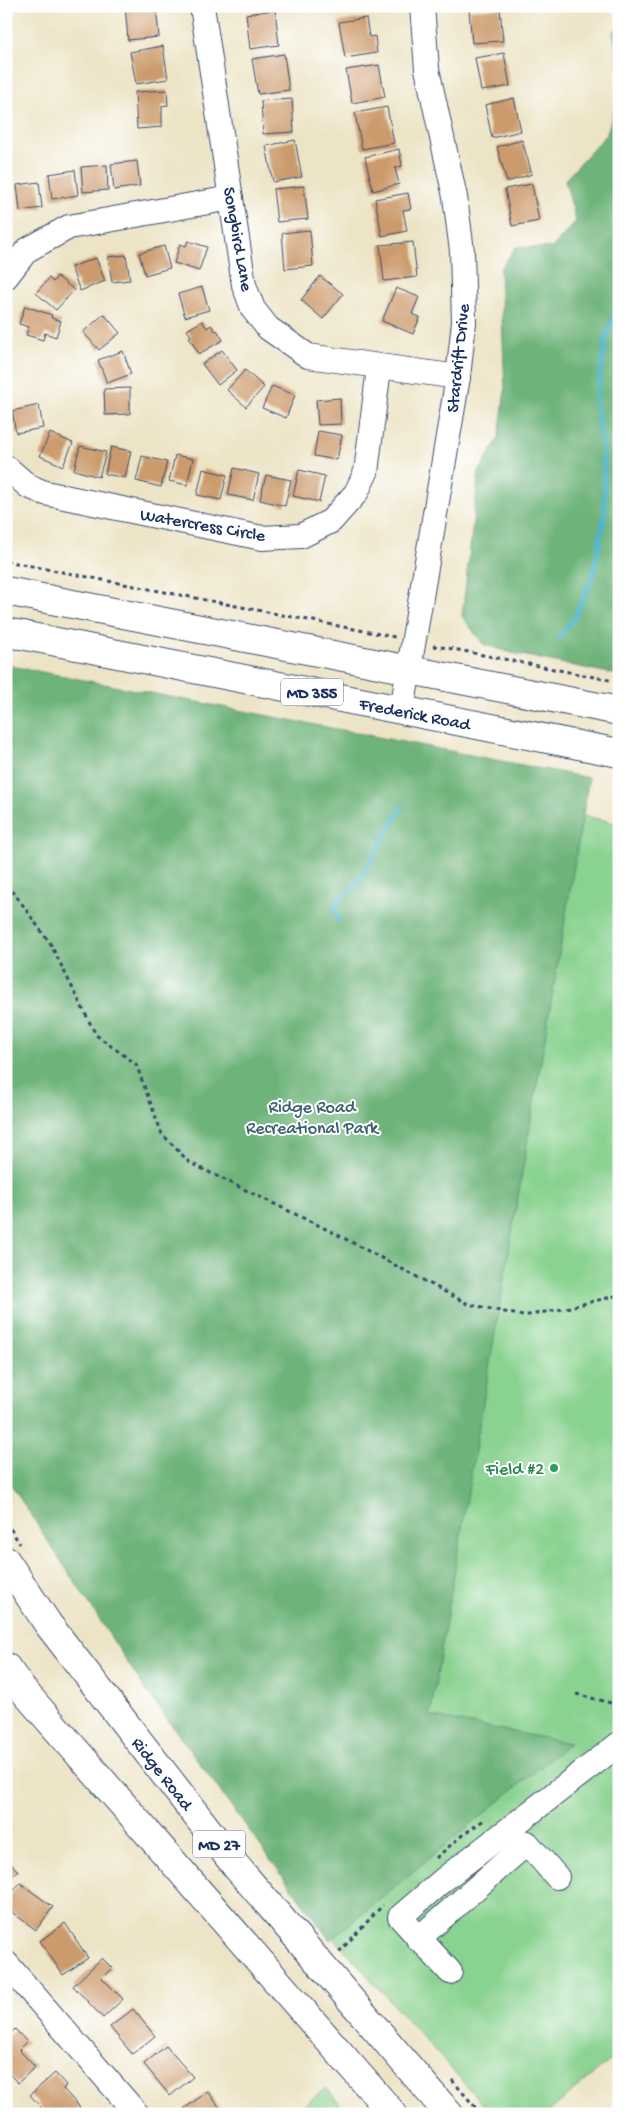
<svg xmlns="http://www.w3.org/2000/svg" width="625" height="2120" viewBox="0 0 625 2120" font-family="'Gochi Hand',sans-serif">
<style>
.green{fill:#89d28f;stroke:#528076}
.forest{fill:#6eb47a;stroke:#44726c}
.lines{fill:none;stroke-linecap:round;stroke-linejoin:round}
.stream{stroke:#4db5cb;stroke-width:5}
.building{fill:#cc9b6d}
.minor-casing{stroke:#3a4a6e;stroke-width:26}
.major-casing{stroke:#3a4a6e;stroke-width:30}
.highway-casing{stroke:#3a4a6e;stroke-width:30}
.path{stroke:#3a4a6e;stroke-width:3;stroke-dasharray:4 4;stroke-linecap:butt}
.minor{stroke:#fff;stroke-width:24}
.major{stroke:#fff;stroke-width:28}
.highway{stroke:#fff;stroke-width:28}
.leisure-dot{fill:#2e9e5b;stroke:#fff;stroke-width:2}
.labels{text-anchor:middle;stroke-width:4;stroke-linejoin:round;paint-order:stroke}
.shield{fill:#fff;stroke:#5f6d8e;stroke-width:1}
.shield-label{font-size:16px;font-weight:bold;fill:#1b2f5e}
.street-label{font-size:18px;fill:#1b2f5e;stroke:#fff}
.park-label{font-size:18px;fill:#3c606d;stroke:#fff}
.leisure-label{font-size:18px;fill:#27864d;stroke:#fff;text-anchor:end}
</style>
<rect width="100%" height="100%" fill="#fff"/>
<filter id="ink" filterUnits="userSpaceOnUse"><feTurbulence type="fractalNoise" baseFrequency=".02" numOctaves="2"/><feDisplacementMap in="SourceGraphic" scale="10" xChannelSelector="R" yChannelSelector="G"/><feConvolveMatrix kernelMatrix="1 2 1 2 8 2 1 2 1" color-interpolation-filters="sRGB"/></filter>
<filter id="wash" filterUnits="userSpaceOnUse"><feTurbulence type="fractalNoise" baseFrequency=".0096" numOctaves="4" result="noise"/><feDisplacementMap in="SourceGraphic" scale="20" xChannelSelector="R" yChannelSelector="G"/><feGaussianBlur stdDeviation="1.12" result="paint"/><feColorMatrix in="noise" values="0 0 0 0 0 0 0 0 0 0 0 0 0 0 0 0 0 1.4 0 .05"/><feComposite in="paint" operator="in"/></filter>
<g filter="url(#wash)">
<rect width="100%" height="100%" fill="#ede4c6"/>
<g class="green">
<polygon points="297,748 619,824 619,2053 546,2114 492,2114 305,1906"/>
<polygon points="326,2088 349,2114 293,2114"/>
</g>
<g class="forest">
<polygon points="619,26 619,69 613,32"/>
<polygon points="619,92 619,675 512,653 483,644 462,616 479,472 499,437 505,390 500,269 516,247 552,248 576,221 565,180 607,134"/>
<polygon points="6,665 589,778 430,1716 570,1743 330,1940 145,1689 6,1477"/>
</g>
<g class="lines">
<g class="stream">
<polyline points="559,638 575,617 594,573 605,512 603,452 596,402 606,337 619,304"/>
<polyline points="339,921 335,904 357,884 402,807"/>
</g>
</g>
<g id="blocks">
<g class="building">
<polygon points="125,6 156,6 159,37 128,40"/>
<polygon points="500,8 503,41 472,43 469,10"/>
<polygon points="275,10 279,45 250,49 246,14"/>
<polygon points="366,18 369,37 375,36 377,53 345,58 339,22"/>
<polygon points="163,46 168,79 136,84 130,52"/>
<polygon points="504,53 510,86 481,91 475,58"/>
<polygon points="284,54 289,90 258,94 252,59"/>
<polygon points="379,65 385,97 352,103 346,70"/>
<polygon points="167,90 168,105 162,106 162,127 137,129 135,92"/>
<polygon points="514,98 521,131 492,138 485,105"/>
<polygon points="292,99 294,132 263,134 261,101"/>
<polygon points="387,107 394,143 362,149 355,113"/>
<polygon points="295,140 302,177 273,182 266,146"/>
<polygon points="522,140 532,174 507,182 497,147"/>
<polygon points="399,149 402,166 395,168 399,184 373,191 365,157"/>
<polygon points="137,161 140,186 114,190 111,164"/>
<polygon points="107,165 108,190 83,192 81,167"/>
<polygon points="75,170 78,195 52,199 49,174"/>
<polygon points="39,182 42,208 20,211 17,185"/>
<polygon points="532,184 539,221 512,226 505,189"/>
<polygon points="304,186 308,219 277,222 273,189"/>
<polygon points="408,193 411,209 403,210 407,231 382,236 375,199"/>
<polygon points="310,230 313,266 285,269 282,233"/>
<polygon points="188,241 207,247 199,271 174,263 180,244 186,246"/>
<polygon points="413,242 417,277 384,281 380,245"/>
<polygon points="164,246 170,268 145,275 139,253"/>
<polygon points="126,255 130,280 112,282 108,257"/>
<polygon points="96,258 105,281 80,291 71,267"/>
<polygon points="57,276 74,290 56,310 36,293 49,278 53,282"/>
<polygon points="320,276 343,294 323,319 301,300"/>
<polygon points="202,287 209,310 185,317 178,294"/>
<polygon points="396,288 419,297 412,314 420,317 413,334 382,321"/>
<polygon points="25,306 52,315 51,318 61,321 56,337 45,333 43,340 26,335 29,327 19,324"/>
<polygon points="104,314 120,333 99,350 83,332"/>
<polygon points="202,321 207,328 211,325 215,331 217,330 223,340 199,354 189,337 191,336 187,330"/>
<polygon points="222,350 237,370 218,385 202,364"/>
<polygon points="123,351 131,374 107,383 98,360"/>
<polygon points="245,370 264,387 246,407 227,390"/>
<polygon points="272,386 295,395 286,418 262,408"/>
<polygon points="130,388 130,414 105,415 104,389"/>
<polygon points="340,398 341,424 318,425 316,400"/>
<polygon points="39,405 43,428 16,433 12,411"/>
<polygon points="318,431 342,435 337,460 314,456"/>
<polygon points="50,433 73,443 63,466 40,456"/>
<polygon points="80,446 106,452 99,477 74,470"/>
<polygon points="111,447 131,451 125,478 105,474"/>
<polygon points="175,455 193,459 187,485 169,481"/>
<polygon points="142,456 167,462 161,487 136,481"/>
<polygon points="234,468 259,474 253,500 228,495"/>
<polygon points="203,469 227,475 221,500 197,495"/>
<polygon points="299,470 325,476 319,502 293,496"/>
<polygon points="266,475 291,480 285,506 260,500"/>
<polygon points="6,1858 18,1871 6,1882"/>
<polygon points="20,1883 53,1907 36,1930 6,1908 6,1901"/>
<polygon points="65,1923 88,1958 63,1975 40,1941"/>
<polygon points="102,1958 112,1968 102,1978 123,1999 103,2018 73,1986"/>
<polygon points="133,2009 155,2036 132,2054 110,2027"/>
<polygon points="15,2029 27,2042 19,2050 35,2067 18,2083 6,2071 6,2038"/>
<polygon points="166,2046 193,2077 170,2096 144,2064"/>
<polygon points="55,2073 66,2085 63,2089 80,2107 72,2114 47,2114 30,2095"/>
<polygon points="208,2091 224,2114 187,2114 184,2109"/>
</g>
</g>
</g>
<g filter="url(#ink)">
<use href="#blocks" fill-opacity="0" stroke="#3a4a6e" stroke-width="1"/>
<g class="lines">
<g class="minor-casing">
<g id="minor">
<polyline points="202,6 244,285 253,309 268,328 308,356 458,377"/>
<polyline points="6,277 27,250 69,227 231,198"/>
<polyline points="6,467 28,486 45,493 262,538 301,536 331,521 356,493 366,472 379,368"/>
<polyline points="402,710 458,377 464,322 462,251 455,197 427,69 422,6"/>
<polyline points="418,1939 527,1843 557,1877"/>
<polyline points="6,1963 137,2114"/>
<polyline points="450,1972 400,1917 443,1880 619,1744"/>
</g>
</g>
<g class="major-casing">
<g id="major">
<polyline points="6,591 619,711"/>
<polyline points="6,632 619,753"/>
</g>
</g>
<g class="highway-casing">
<g id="highway">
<polyline points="6,634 23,635"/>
<polyline points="6,1561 48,1624 235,1865 449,2114"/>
<polyline points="6,1667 22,1689 393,2114"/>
</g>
</g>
<g class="path">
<polyline points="6,561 395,637"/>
<polyline points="433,646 448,648 619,682"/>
<polyline points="6,885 20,901 51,945 96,1035 136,1064 162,1134 190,1163 338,1235 468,1304 523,1316 562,1309 619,1295"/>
<polyline points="6,1522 20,1544"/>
<polyline points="576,1694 619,1705"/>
<polyline points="436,1858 461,1836 484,1820"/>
<polyline points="339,1952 383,1905"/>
<polyline points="452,2080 481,2114"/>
</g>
<use href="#minor" class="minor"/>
<use href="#major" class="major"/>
<use href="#highway" class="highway"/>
</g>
</g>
<circle class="leisure-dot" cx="554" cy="1468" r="5"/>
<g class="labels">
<g class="shield">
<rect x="281" y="678.5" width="62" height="27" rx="4"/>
<rect x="193" y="1830.5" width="52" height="27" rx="4"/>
</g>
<g class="shield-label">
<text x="312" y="698">MD 355</text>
<text x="219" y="1850">MD 27</text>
</g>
<g class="street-label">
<text transform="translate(239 239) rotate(80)" y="6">Songbird Lane</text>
<text transform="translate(457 358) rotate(-84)" y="6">Stardrift Drive</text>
<text transform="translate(203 524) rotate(10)" y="6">Watercress Circle</text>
<text transform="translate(415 713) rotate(11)" y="6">Frederick Road</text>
<text transform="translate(163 1773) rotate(52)" y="6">Ridge Road</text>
</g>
<g class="park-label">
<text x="312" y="1112">Ridge Road<tspan x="312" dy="21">Recreational Park</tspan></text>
</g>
<g class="leisure-label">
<text x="544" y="1474">Field #2</text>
</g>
</g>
<rect width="625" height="2120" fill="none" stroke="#fff" stroke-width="25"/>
</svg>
